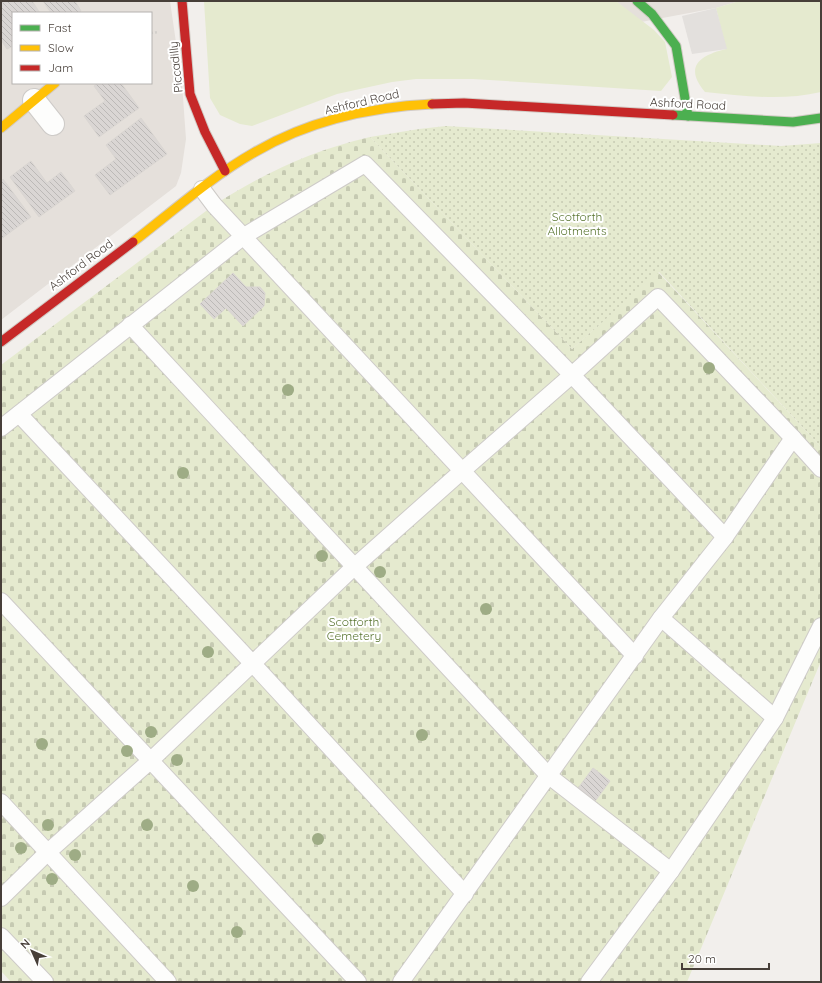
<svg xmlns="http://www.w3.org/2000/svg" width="822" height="983" viewBox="0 0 822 983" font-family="Quicksand,sans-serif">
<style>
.residential{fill:#e5e0db;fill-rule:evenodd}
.green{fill:#e5eacf}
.cemetery{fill:url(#cemetery-stones)}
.garden{fill:url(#garden-dots)}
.parking{fill:#e3e0dd}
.building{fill:url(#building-back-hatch);stroke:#dad6d2}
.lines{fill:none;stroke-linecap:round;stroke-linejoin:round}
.lane-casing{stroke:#cecbc8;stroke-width:18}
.street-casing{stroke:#cecbc8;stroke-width:24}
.fast-casing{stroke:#d2cbc5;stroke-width:11}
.slow-casing{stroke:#d2cbc5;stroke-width:11}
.jam-casing{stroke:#d2cbc5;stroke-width:11}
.path{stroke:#d2cfcb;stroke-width:2.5;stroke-dasharray:2 2;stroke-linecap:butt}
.lane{stroke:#fdfdfc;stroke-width:16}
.street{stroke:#fdfdfc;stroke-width:22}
.fast{stroke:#4caf50;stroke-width:9}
.slow{stroke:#ffc107;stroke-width:9}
.jam{stroke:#c62828;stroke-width:9}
.tree{fill:#9eac85}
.labels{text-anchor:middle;stroke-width:4;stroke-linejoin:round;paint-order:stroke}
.street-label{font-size:12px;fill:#473f39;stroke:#fff}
.park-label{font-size:12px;fill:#597530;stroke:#fff}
</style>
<defs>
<pattern id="cemetery-stones" width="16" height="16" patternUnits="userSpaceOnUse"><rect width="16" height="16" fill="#e5eacf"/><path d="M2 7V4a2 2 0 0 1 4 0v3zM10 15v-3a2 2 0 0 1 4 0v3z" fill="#c6cab2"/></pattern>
<pattern id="garden-dots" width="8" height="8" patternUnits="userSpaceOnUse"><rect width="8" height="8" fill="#e5eacf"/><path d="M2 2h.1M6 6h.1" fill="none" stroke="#c6cab2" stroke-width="1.8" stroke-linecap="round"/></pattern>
<pattern id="building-back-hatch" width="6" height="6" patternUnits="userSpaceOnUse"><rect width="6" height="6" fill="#dad6d4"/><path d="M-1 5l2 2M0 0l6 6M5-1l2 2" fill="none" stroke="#bcb9b7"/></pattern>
</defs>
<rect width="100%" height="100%" fill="#f2efec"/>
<g class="residential">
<path d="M1,1H170L182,84L186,139L181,173L176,186L1,320ZM13,13H151V83H13Z"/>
<polygon points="616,1 739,1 716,8 641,22"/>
</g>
<g class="green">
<polygon points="204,1 616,1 654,30 665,42 672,77 661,91 473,79 416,79 392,82 337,94 252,126 240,124 220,115 210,98"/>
<path d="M739,1H821V92C783,101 743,96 705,92C683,66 701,55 726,49L716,8Z"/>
</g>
<path class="cemetery" d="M370,137L572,349L658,272L821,447V661L687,982H11L1,971V365L214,205C266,172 311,151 370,137Z"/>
<polygon class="garden" points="446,126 781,146 821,143 821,447 659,272 572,349 370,137 419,129"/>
<polygon class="parking" points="716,8 727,49 692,54 682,16"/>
<g class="building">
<polygon points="4,1 32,1 40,13 13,13 13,46 7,49 1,40 1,3"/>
<polygon points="43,1 75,1 81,11 79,13 51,13"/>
<polygon points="98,83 121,83 139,108 99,137 84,116 105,101 94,86"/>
<polygon points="141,118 167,154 110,195 95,175 116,159 106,145"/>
<polygon points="31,161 47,183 61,172 75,191 39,217 10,177"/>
<polygon points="3,179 31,217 1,239 1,181"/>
<polygon points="233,273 246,287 260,287 265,293 264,306 243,326 226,308 214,319 200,304"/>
<polygon points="593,768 610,781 593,804 576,791"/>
</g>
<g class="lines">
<g class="lane-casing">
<g id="lane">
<polyline points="202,189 214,205 635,656"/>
<polyline points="130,325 549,776 671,871"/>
<polyline points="19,414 253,664 465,894"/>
<polyline points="1,428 244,236 365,164 572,375 658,297 793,438 821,469"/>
<polyline points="1,601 358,982"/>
<polyline points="661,618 775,718"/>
<polyline points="1,802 168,982"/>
<polyline points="1,898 48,852 150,761 354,567 462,471 572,375 725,537"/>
<polyline points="1,936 45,982"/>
<polyline points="401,982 661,618 725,537 793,438"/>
<polyline points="589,982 671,871 775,718 821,626"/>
</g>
</g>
<g class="street-casing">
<polyline id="street" points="34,100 53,124"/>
</g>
<g class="fast-casing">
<g id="fast">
<polyline points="637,1 652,14 676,46 688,116"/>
<polyline points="673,115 793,122 821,118"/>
</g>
</g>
<g class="slow-casing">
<g id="slow">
<polyline points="1,128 55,83"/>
<path d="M133,242C173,211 211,177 255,152C308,121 371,107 432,104"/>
</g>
</g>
<g class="jam-casing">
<g id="jam">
<polyline points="182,1 190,94 205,132 225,171"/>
<polyline points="432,104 464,103 673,115"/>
<polyline points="1,342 133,242"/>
</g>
</g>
<polyline class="path" points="151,33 158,32"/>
<use href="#lane" class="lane"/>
<use href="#street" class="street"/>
<use href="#fast" class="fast"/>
<use href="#slow" class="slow"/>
<use href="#jam" class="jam"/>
</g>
<g class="tree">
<circle cx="709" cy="368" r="6"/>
<circle cx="288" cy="390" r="6"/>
<circle cx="183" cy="473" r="6"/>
<circle cx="322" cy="556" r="6"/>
<circle cx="380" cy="572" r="6"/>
<circle cx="486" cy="609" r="6"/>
<circle cx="208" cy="652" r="6"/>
<circle cx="151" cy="732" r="6"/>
<circle cx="422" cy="735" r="6"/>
<circle cx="42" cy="744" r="6"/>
<circle cx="127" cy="751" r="6"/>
<circle cx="177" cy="760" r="6"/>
<circle cx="48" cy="825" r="6"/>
<circle cx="147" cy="825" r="6"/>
<circle cx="318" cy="839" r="6"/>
<circle cx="21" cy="848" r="6"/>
<circle cx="75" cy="855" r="6"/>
<circle cx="52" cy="879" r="6"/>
<circle cx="193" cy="886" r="6"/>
<circle cx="237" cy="932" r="6"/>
</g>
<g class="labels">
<g class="street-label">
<text transform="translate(176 67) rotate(-96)" y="4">Piccadilly</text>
<text transform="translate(362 102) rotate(-13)" y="4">Ashford Road</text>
<text transform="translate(688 104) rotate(3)" y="4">Ashford Road</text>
<text transform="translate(81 265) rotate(-37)" y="4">Ashford Road</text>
</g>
<g class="park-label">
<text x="577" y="221">Scotforth<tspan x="577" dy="14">Allotments</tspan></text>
<text x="354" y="626">Scotforth<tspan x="354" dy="14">Cemetery</tspan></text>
</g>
</g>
<rect width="822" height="983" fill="none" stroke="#473f39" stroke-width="4"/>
<rect x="12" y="12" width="140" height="72" fill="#ffffff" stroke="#b5b2b0"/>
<rect x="20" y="25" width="20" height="6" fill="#4caf50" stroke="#b5b2b0"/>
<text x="48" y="32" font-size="12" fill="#473f39">Fast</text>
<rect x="20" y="45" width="20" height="6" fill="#ffc107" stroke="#b5b2b0"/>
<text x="48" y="52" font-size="12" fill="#473f39">Slow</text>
<rect x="20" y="65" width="20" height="6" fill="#c62828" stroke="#b5b2b0"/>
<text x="48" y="72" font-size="12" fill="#473f39">Jam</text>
<g transform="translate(32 951) rotate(315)" stroke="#ffffff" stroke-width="3" paint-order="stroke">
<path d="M0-3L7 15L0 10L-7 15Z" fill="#473f39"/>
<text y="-6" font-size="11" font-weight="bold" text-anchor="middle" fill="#473f39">N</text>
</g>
<path d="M682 963v6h87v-6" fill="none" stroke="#473f39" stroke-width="2"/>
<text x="688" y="963" font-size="12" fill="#473f39" stroke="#ffffff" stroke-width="3" paint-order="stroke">20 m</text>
</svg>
